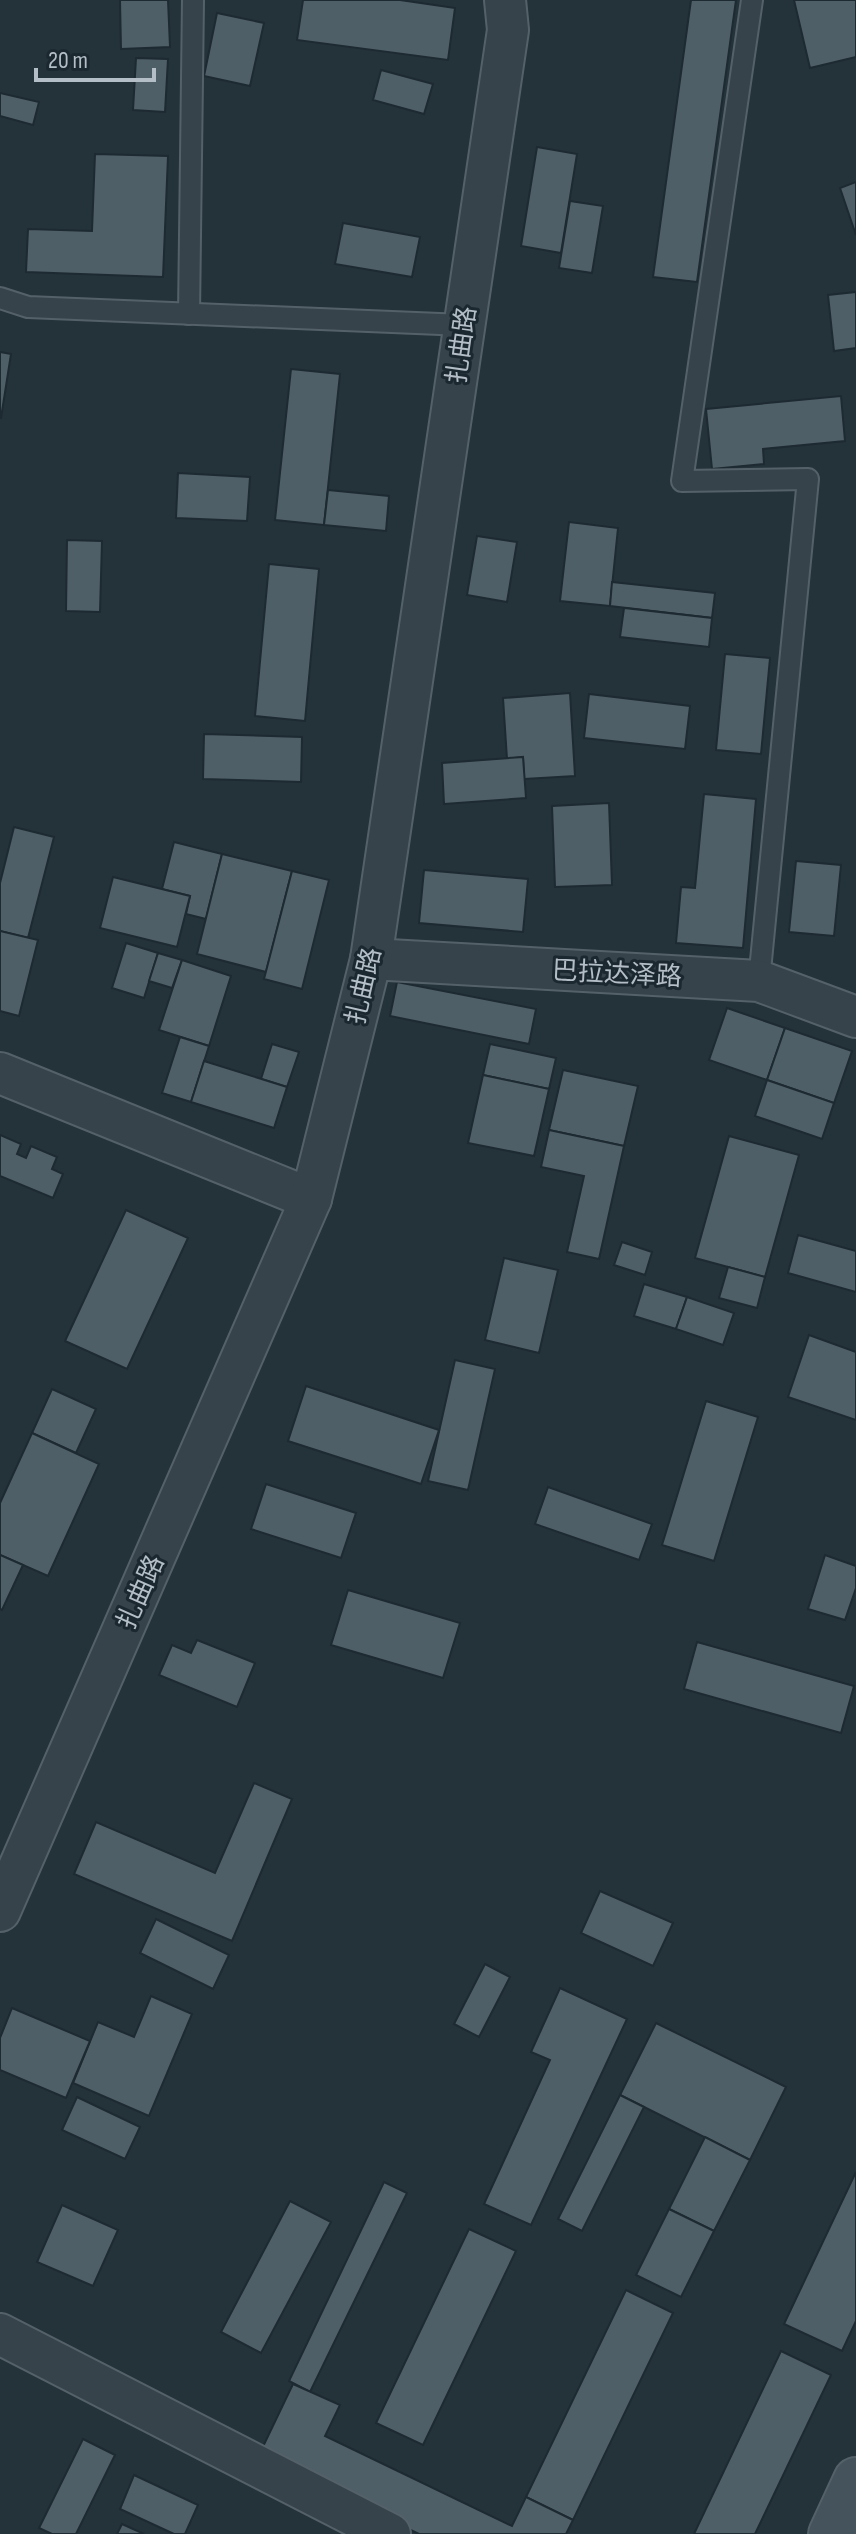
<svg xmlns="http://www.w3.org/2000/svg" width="856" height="2534" viewBox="0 0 856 2534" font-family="'Sofia Sans Condensed','Noto Sans SC',sans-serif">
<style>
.building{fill:#4f5f68;stroke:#1e2a31;stroke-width:2}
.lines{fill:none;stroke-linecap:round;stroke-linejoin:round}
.service-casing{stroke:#556169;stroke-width:24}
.minor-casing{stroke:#556169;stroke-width:44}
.secondary-casing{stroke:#556169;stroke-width:48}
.service{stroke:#37434b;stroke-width:20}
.minor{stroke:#37434b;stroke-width:40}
.secondary{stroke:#45535d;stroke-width:44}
.labels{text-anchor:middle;stroke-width:6;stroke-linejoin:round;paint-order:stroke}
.street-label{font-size:26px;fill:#b3bec6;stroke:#1c282f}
</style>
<rect width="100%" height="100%" fill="#24323a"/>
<g class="building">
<polygon points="120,0 168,0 170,47 121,49"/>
<polygon points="303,0 400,0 455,8 448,60 297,40"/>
<polygon points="691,0 736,0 697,282 653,277"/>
<polygon points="794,0 856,0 856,57 810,68"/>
<polygon points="217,13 264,23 250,86 204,76"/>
<polygon points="136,58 168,59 165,112 133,110"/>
<polygon points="381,70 433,84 424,114 373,100"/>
<polygon points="0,93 39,102 33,125 0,116"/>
<polygon points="537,147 577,154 561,253 521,246"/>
<polygon points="95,154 168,156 163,277 26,272 28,229 92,231"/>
<polygon points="856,182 856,235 840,188"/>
<polygon points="570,201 603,206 592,273 559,268"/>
<polygon points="343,223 420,237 412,277 335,264"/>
<polygon points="856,292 856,348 834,351 828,295"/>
<polygon points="0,352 11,354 1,418 0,418"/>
<polygon points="291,369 340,374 324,525 275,520"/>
<polygon points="841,396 845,441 763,449 764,464 712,469 706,409"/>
<polygon points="178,473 250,477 247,521 176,518"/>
<polygon points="328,490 389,496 386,531 324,525"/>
<polygon points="569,522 618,528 610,606 560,601"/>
<polygon points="477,536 517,542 507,602 467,595"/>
<polygon points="67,540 102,541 100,612 66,611"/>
<polygon points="269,564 319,569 305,721 255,716"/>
<polygon points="612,582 715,593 712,618 610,606"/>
<polygon points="624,608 712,618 709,647 620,637"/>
<polygon points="725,654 770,658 761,754 716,750"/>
<polygon points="570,693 575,776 524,779 523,757 507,759 503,698"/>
<polygon points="589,694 690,706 685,749 584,738"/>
<polygon points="204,734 302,737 301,782 203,779"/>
<polygon points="523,757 526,798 444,804 442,763"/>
<polygon points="704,794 756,799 743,948 676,943 681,887 695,888"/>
<polygon points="609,803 612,885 555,887 552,806"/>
<polygon points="14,827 54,837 28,938 0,931 0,883"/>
<polygon points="174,842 222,854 206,919 186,914 190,896 162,889"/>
<polygon points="222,854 292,871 266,972 197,954"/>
<polygon points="796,861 841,865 834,936 789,932"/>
<polygon points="424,870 528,879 523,932 419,923"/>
<polygon points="292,871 329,880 302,989 264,979"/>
<polygon points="113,877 190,896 177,947 100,928"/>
<polygon points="0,931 38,940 19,1016 0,1011"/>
<polygon points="126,943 158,953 144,998 112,988"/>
<polygon points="158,953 182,960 172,988 149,981"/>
<polygon points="182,960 231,976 209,1046 159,1030"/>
<polygon points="397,982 536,1009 529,1044 390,1016"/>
<polygon points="727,1008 785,1028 767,1080 709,1060"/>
<polygon points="785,1028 852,1051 834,1103 767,1080"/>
<polygon points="180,1037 209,1046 191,1102 162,1093"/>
<polygon points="272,1044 299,1052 287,1087 261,1079"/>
<polygon points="490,1044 556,1058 549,1089 483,1075"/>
<polygon points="204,1061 287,1087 274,1128 191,1102"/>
<polygon points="563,1070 638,1086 624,1146 549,1130"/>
<polygon points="483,1075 549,1089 534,1156 468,1143"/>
<polygon points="767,1080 834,1103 822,1139 755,1116"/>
<polygon points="549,1130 624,1146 599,1259 567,1252 584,1176 541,1167"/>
<polygon points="0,1135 21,1144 17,1154 26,1158 31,1146 57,1157 52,1169 63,1174 53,1198 0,1176"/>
<polygon points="729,1136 799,1155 765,1277 695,1258"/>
<polygon points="126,1210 188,1238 127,1369 65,1341"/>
<polygon points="798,1235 856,1251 856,1292 788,1273"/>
<polygon points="622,1242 652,1252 645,1275 614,1265"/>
<polygon points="504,1258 558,1270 539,1353 485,1340"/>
<polygon points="728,1267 765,1277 757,1308 719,1298"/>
<polygon points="644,1284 687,1297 676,1329 634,1316"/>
<polygon points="687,1297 734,1313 723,1345 676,1329"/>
<polygon points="809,1335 856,1352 856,1420 788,1397"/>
<polygon points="455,1360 495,1369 468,1490 428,1481"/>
<polygon points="306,1386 439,1430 421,1484 288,1441"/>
<polygon points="52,1389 96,1409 76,1453 32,1433"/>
<polygon points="706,1401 758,1417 714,1561 662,1545"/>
<polygon points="32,1433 99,1464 48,1576 0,1555 0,1503"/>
<polygon points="266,1484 356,1513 341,1558 251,1529"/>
<polygon points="548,1487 652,1524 639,1560 535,1524"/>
<polygon points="0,1555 23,1565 2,1610 0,1609"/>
<polygon points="825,1555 856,1566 856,1588 845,1620 808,1609"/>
<polygon points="348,1590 460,1623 443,1678 331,1645"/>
<polygon points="197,1640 255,1663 237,1707 159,1675 172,1645 191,1653"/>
<polygon points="697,1642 854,1686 841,1733 684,1689"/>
<polygon points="254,1783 292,1799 232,1941 74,1874 96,1822 215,1873"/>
<polygon points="600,1891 673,1923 653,1966 581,1933"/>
<polygon points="156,1919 229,1955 213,1989 140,1953"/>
<polygon points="485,1964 510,1977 479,2037 454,2024"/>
<polygon points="560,1988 627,2019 531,2225 484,2204 550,2060 531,2052"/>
<polygon points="151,1996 192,2014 149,2116 73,2083 98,2022 134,2037"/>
<polygon points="12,2008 90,2041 66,2098 0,2070 0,2038"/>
<polygon points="656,2023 786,2087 750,2160 620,2095"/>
<polygon points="620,2095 644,2107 582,2231 558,2219"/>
<polygon points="77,2097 140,2127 125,2159 62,2130"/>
<polygon points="705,2137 750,2160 714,2231 669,2209"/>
<polygon points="856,2172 856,2321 842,2351 784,2324"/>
<polygon points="384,2182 407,2193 310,2392 289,2381"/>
<polygon points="290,2201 331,2222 261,2353 221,2332"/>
<polygon points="62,2205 118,2230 93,2286 37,2262"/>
<polygon points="669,2209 714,2231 681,2297 636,2275"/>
<polygon points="469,2229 516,2251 423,2445 376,2423"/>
<polygon points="626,2290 673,2313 573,2520 526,2497"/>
<polygon points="781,2351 831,2375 755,2534 694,2534"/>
<polygon points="293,2384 340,2405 325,2436 512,2526 526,2497 573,2520 566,2534 419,2534 258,2457"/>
<polygon points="83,2439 115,2455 76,2534 52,2534 39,2528"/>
<polygon points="134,2475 198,2505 185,2534 174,2534 120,2509"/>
<polygon points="122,2524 144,2534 117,2534"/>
</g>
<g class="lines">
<g class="service-casing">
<g id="service">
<polyline points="752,0 682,481 808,479 759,981"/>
<polyline points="0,298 28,307 464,325"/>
<polyline points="189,314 193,0"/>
</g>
</g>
<g class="minor-casing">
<g id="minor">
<polyline points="371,959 759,981 856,1017"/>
<polyline points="0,1073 311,1199"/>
<polyline points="0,1911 311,1199 371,959 508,30 505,0"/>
<polyline points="0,2334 390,2534"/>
</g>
</g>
<g class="secondary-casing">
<polyline id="secondary" points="831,2534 856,2480"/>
</g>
<use href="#service" class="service"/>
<use href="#minor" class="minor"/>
<use href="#secondary" class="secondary"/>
</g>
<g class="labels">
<g class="street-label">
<text transform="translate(461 345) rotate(-82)" y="9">扎曲路</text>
<text transform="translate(617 973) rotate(3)" y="9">巴拉达泽路</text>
<text transform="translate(363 986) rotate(-77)" y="9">扎曲路</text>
<text transform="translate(140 1592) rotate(-66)" y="9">扎曲路</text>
</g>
</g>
<path d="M36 68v12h118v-12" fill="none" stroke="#b3bec6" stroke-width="4"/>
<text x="48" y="68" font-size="24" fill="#b3bec6" stroke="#1c282f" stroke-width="6" paint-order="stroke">20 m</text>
</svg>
